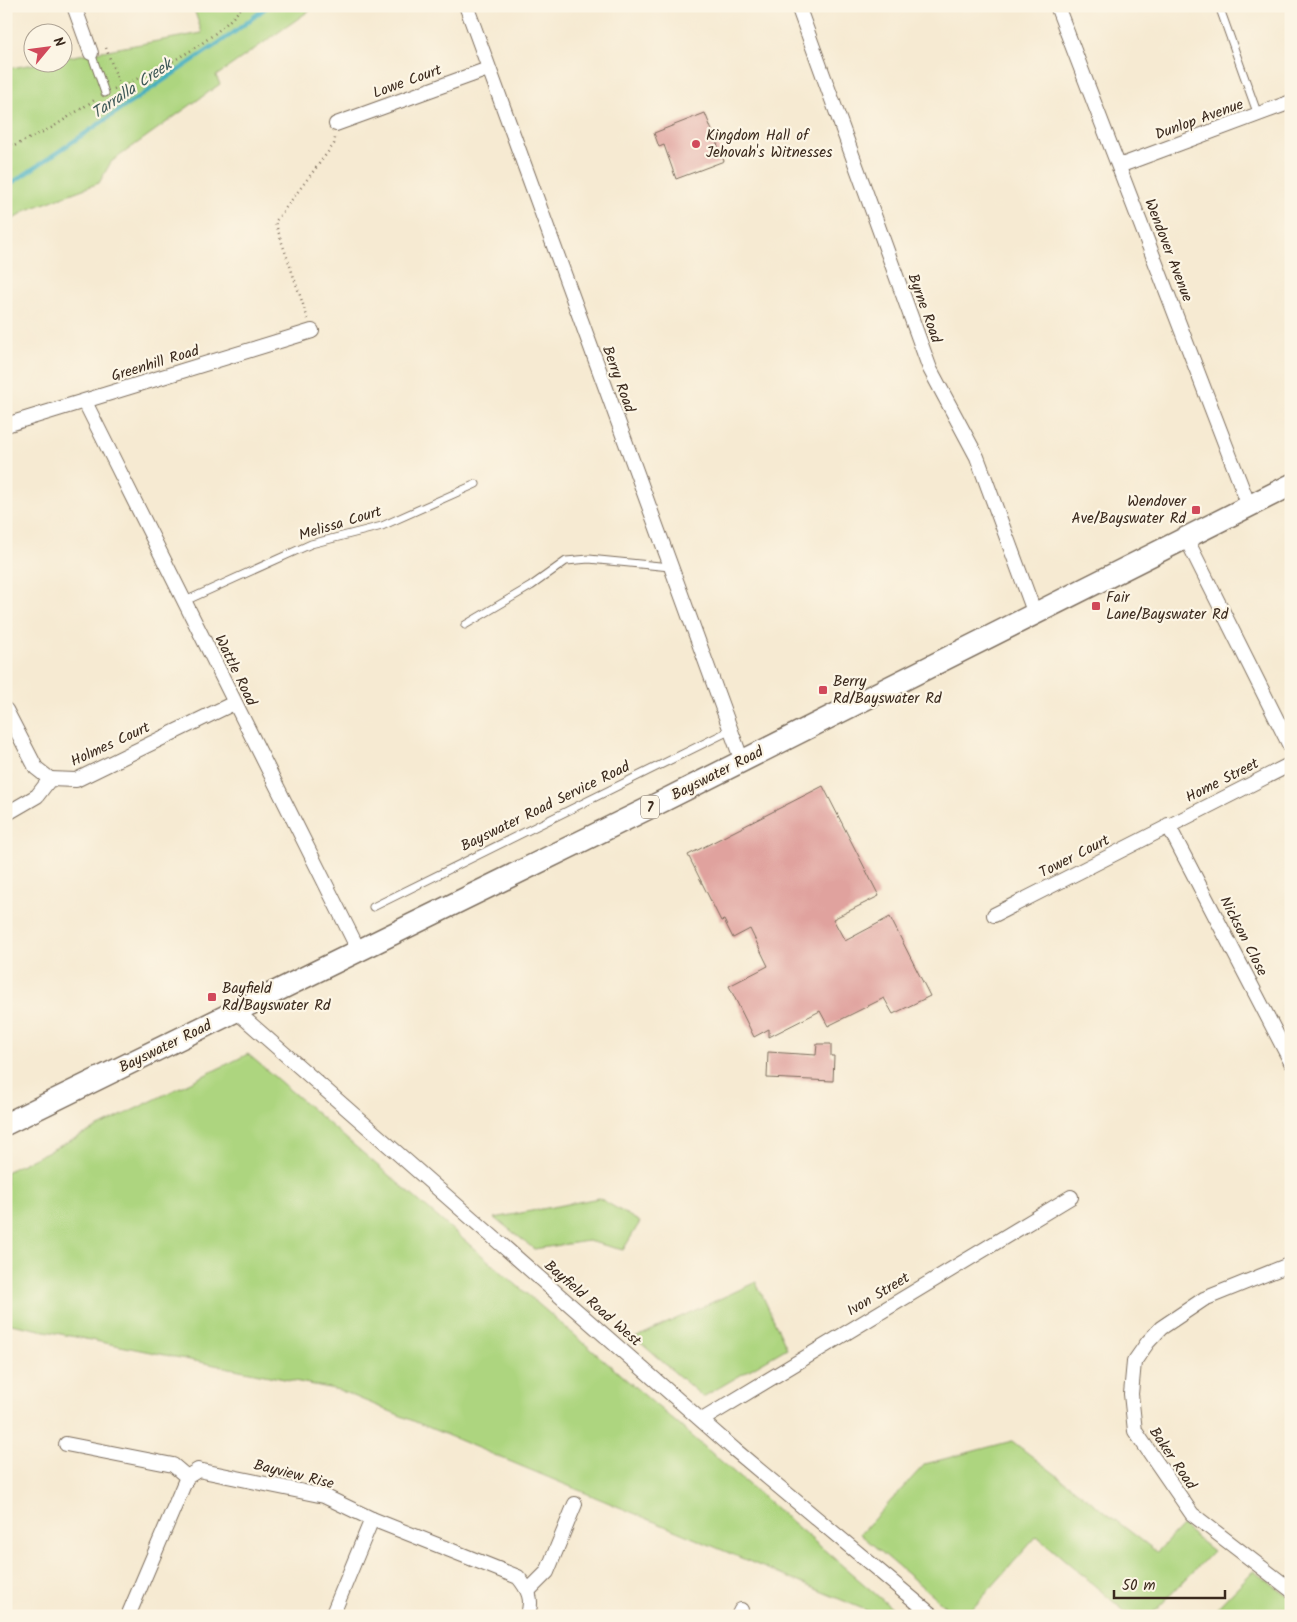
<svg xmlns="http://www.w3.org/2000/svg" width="1297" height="1622" viewBox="0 0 1297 1622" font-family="Kalam,sans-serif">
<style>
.green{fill:#add57f;stroke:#74804e}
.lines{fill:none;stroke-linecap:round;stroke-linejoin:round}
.stream{stroke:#43afc1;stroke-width:4.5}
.building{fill:#e0a29e}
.service-casing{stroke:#7c6d5d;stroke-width:9}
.minor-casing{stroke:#7c6d5d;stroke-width:16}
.primary-casing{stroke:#7c6d5d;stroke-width:24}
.path{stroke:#7c6d5d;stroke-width:2.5;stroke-dasharray:1 4;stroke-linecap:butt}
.service{stroke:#fff;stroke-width:7}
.minor{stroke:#fff;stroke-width:14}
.primary{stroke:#fff;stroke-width:21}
.poi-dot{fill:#d1495b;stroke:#fcf5e5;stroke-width:2}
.labels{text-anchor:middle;stroke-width:4.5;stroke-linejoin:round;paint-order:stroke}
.shield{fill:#fcf5e5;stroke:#75675a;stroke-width:1}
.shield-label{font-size:14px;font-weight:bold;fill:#3b2a1e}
.street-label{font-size:15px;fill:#3b2a1e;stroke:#fcf5e5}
.poi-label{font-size:15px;fill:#3b2a1e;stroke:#fcf5e5;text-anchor:start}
.water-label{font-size:16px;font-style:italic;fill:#3e5957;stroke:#fcf5e5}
</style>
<rect width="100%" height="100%" fill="#fcf5e5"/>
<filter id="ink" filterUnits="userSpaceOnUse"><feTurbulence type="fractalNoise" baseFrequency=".02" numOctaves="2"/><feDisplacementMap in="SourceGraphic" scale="10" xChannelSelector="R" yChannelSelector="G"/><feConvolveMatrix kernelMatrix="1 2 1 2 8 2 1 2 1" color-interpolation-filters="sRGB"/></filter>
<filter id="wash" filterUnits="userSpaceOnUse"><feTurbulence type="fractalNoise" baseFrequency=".0096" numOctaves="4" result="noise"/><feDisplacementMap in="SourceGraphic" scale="20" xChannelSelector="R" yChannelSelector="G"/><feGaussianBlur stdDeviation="1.12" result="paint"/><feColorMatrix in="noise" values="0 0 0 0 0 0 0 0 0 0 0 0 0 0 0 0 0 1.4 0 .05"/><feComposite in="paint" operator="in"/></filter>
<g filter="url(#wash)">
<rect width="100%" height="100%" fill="#f6ead2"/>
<g class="green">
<polygon points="193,6 316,6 216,76 220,84 111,162 99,183 27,210 6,224 6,69 40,63 62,62 63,58 202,33"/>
<polygon points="248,1054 901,1616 880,1616 339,1390 6,1323 6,1172"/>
<polygon points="599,1198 640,1222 623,1250 588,1241 534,1249 495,1218"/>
<polygon points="756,1282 787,1348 703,1397 635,1338"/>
<polygon points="1012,1441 1157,1552 1182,1526 1213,1551 1150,1616 1130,1616 1037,1536 966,1616 957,1616 860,1534 925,1464"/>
<polygon points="1253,1571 1291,1597 1291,1616 1209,1616"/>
</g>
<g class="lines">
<polyline class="stream" points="6,187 232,34 268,6"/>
</g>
<g id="blocks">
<g class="building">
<polygon points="705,113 724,161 676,179 664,145 659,147 654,133"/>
<polygon points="823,786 879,896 833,919 845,941 890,917 930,996 893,1014 884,998 828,1026 820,1011 769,1037 769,1029 754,1037 729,986 768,966 750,929 733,938 724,920 721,921 688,855"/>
<polygon points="817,1044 831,1044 831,1056 834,1056 833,1081 767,1078 768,1052 816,1055"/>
</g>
</g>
</g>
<g filter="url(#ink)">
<use href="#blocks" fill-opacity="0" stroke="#7c6d5d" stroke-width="1"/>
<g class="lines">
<g class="service-casing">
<g id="service">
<polyline points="1219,6 1258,115"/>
<polyline points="91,53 105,93"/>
<polyline points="185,601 311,544 382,526 476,484"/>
<polyline points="465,625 531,586 566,561 589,559 670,567"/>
<polyline points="373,907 731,730"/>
</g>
</g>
<g class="minor-casing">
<g id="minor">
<polyline points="74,6 91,53"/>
<polyline points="798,6 930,369 977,457 1035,614"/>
<polyline points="1057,6 1249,506"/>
<polyline points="467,8 742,761"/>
<polyline points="336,124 488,69"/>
<polyline points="1119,166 1291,102"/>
<polyline points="85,402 359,951"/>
<polyline points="6,425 312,331"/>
<polyline points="1186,538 1291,748"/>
<polyline points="6,710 36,768 50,779"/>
<polyline points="6,814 37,796 50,779 76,780 234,703"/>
<polyline points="1168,825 1291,1062"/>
<polyline points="994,915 1291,764"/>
<polyline points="236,1011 735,1450 933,1616"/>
<polyline points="1291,1264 1204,1299 1161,1328 1148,1342 1134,1362 1131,1394 1135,1431 1192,1514 1291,1590"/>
<polyline points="702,1420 1071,1197"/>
<polyline points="66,1444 173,1465 187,1477"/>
<polyline points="529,1590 547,1572 575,1504"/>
<path d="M128,1616L187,1477L198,1470L324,1496L372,1519L518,1577C528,1589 534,1600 527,1616"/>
<polyline points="332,1616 372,1519"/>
<polyline points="738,1616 741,1610"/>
</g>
</g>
<g class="primary-casing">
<polyline id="primary" points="6,1124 645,810 1291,485"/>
</g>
<g class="path">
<polyline points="106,48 120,86"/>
<path d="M114,89C160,69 210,46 243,6"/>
<polyline points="6,143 12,145"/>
<polyline points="6,150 53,127 96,99"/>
<polyline points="308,319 275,222 334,144 335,138"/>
</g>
<use href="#service" class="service"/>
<use href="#minor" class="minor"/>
<use href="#primary" class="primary"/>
</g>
</g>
<g class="poi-dot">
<circle cx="696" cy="144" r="5"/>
<rect x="1191" y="505" width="10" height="10" rx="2.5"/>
<rect x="1091" y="601" width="10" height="10" rx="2.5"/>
<rect x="818" y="685" width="10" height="10" rx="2.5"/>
<rect x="207" y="992" width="10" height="10" rx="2.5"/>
</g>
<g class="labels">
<rect class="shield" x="641" y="795.5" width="18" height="23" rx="4"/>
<g class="shield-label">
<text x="650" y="812">7</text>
</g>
<g class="street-label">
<text transform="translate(407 81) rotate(-20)" y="5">Lowe Court</text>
<text transform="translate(1199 119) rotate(-20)" y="5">Dunlop Avenue</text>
<text transform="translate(1169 250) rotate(69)" y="5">Wendover Avenue</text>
<text transform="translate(925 308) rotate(70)" y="5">Byrne Road</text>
<text transform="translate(155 363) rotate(-17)" y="5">Greenhill Road</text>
<text transform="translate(619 379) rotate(70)" y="5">Berry Road</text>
<text transform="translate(340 523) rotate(-17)" y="5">Melissa Court</text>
<text transform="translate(236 670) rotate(64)" y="5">Wattle Road</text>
<text transform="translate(110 744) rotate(-25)" y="5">Holmes Court</text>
<text transform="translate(717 773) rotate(-27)" y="5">Bayswater Road</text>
<text transform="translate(1222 780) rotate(-27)" y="5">Home Street</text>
<text transform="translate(545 806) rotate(-26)" y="5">Bayswater Road Service Road</text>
<text transform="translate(1074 856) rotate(-27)" y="5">Tower Court</text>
<text transform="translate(1244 936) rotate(63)" y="5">Nickson Close</text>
<text transform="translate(165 1046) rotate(-26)" y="5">Bayswater Road</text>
<text transform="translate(878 1294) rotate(-31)" y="5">Ivon Street</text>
<text transform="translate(593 1303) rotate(41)" y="5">Bayfield Road West</text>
<text transform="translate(1173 1458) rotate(56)" y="5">Baker Road</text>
<text transform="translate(294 1474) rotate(14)" y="5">Bayview Rise</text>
</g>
<g class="poi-label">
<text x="706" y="140">Kingdom Hall of<tspan x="706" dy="17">Jehovah's Witnesses</tspan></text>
<text x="1186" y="506" text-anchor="end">Wendover<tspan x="1186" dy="17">Ave/Bayswater Rd</tspan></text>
<text x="1106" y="602">Fair<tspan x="1106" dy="17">Lane/Bayswater Rd</tspan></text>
<text x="833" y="686">Berry<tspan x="833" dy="17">Rd/Bayswater Rd</tspan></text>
<text x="222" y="993">Bayfield<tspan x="222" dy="17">Rd/Bayswater Rd</tspan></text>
</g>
<g class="water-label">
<text transform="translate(131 88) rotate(-34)" y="6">Tarralla Creek</text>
</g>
</g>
<rect width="1297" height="1622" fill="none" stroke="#fcf5e5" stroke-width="25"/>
<g transform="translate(48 48) rotate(61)"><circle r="24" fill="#fcf5e5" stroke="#afa495"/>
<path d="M0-4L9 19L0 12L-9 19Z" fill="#d1495b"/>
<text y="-8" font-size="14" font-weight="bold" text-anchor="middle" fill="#3b2a1e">N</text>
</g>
<path d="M1114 1590v8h111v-8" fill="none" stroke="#3b2a1e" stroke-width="2.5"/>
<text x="1122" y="1590" font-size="15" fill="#3b2a1e" stroke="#fcf5e5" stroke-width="4" paint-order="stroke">50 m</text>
</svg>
